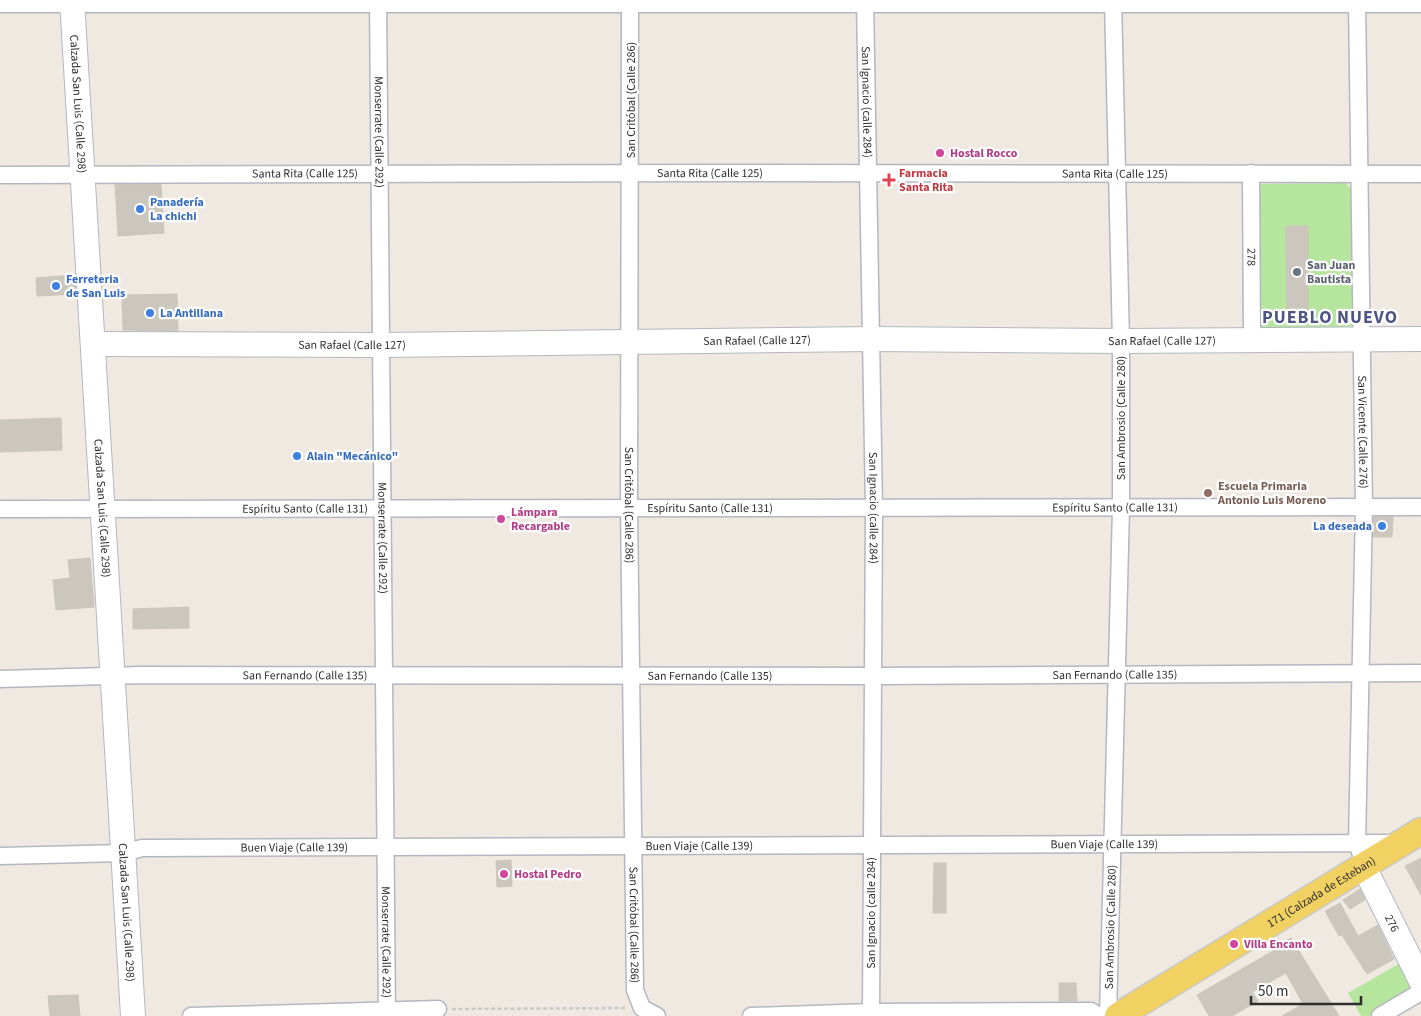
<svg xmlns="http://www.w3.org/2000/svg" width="1421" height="1016" viewBox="0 0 1421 1016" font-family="'Source Sans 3',sans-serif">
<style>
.green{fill:#b6e59e}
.building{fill:#cbc7bf;stroke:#cbc5ba}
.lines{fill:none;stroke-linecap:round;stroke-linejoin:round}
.street-casing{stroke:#b4b7c1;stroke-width:19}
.secondary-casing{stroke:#b4b7c1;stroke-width:26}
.primary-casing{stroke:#c9c9c9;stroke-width:29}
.path{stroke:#c9c9c9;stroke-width:2.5;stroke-dasharray:4 2.5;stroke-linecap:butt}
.street{stroke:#fff;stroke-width:16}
.secondary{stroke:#fff;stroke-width:24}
.primary{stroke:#f2d163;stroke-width:26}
.hotel-dot{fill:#d1479c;stroke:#fff;stroke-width:2}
.health-dot{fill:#e0444e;stroke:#fff;stroke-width:2}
.shop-dot{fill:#3f7fe0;stroke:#fff;stroke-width:2}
.worship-dot{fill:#6b7280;stroke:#fff;stroke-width:2}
.education-dot{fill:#8d6e63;stroke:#fff;stroke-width:2}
.labels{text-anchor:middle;stroke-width:4.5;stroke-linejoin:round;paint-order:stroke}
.street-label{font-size:12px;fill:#2e2e2e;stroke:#fff}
.hotel-label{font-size:12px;font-weight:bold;fill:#b23c85;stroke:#fff;text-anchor:start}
.health-label{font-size:12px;font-weight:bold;fill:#be3a42;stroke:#fff;text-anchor:start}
.shop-label{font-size:12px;font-weight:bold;fill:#366cbe;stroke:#fff;text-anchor:start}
.worship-label{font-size:12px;font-weight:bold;fill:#5b616d;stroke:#fff;text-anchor:start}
.education-label{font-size:12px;font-weight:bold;fill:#785e54;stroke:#fff;text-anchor:start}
.district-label{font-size:18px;font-weight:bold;letter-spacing:1px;fill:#4d5680;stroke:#fff}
</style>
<rect width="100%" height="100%" fill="#efe9e1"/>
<g class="green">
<polygon points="1346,183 1355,195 1356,320 1349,329 1260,330 1258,184"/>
<polygon points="1409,958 1421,981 1379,1016 1361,1016 1348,993"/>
</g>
<g class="building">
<polygon points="115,184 161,184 164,233 118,236"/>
<polygon points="1286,226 1308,226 1308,317 1287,317"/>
<polygon points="75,275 76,294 37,296 36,278"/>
<polygon points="177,294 178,331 123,330 122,295"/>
<polygon points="61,418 62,450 0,452 0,420"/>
<polygon points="1374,517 1393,517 1392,537 1373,537"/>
<polygon points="90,558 94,607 56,610 53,580 70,578 68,560"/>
<polygon points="189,607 189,628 133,629 133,609"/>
<polygon points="1421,858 1421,895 1405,866"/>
<polygon points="511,860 512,886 497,887 496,861"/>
<polygon points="934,863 946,863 946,913 933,913"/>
<polygon points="1360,889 1365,900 1350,909 1343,900"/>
<polygon points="1340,903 1358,936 1378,925 1394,959 1367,974 1342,935 1339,936 1325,911"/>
<polygon points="1291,938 1339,1016 1282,1016 1303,1004 1286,973 1252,992 1258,1001 1232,1016 1209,1016 1197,995 1273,951 1272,949"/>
<polygon points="1059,983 1076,983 1077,1001 1059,1001"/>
<polygon points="78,995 80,1016 50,1016 48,996"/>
</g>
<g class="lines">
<g class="street-casing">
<g id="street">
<path id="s1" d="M378,0L387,1016"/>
<path id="s2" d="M630,0L629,507L635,990L642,1008L657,1016"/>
<path id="s3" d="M865,0L874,507L871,1016"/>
<path id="s4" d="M1357,0L1364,507L1357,843L1360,852"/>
<polyline points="0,4 1421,4"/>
<path id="s5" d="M1251,173L1252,339"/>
<path id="s6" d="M0,175C474,171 947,174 1421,174"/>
<path id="s7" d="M0,509L1421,507"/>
<path id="s8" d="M0,679L141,675L872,676L1421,673"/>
<path id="s9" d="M0,856L124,853L142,848L1397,843"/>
<polyline points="191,1016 438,1009"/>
<polyline points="751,1016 871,1012 1091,1011 1099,1016"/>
<path id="s10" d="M1108,1016L1121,508V341L1113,0"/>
<polyline points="1380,1016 1421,992"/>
</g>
</g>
<g class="secondary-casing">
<g id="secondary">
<path id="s11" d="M72,0L133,1016"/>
<path id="s12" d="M93,344L380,345L872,339L1121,341L1421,339"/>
<path id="s13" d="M1363,865L1421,981"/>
</g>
</g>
<g class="primary-casing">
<g id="primary">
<path id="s14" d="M1118,1016L1421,831"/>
</g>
</g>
<polyline class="path" points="452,1009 627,1008"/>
<use href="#street" class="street"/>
<use href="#secondary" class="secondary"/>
<use href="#primary" class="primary"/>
</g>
<g class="hotel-dot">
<circle cx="940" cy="153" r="5"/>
<circle cx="501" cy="519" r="5"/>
<circle cx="504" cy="874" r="5"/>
<circle cx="1234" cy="944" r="5"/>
</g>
<path class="health-dot" d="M886.5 172.5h5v5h5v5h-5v5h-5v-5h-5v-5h5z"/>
<g class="shop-dot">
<circle cx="140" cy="209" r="5"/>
<circle cx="56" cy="286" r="5"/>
<circle cx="150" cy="313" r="5"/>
<circle cx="297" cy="456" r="5"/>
<circle cx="1382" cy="526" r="5"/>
</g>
<circle class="worship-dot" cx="1297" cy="272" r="5"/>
<circle class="education-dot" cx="1208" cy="493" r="5"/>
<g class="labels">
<g class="street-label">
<text transform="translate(631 100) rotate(-90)" y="4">San Critóbal (Calle 286)</text>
<text dy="4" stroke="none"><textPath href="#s3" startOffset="102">San Ignacio (calle 284)</textPath></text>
<text dy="4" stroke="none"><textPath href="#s11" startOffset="104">Calzada San Luis (Calle 298)</textPath></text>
<text dy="4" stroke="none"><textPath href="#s1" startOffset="132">Monserrate (Calle 292)</textPath></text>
<text dy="4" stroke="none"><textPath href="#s6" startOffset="710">Santa Rita (Calle 125)</textPath></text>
<text dy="4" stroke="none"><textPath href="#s6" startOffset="1115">Santa Rita (Calle 125)</textPath></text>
<text dy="4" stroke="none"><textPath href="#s6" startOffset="305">Santa Rita (Calle 125)</textPath></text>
<text dy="4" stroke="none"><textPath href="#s5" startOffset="84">278</textPath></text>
<text dy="4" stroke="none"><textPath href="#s12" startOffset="664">San Rafael (Calle 127)</textPath></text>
<text dy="4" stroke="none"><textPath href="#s12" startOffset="1069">San Rafael (Calle 127)</textPath></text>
<text dy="4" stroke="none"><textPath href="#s12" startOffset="259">San Rafael (Calle 127)</textPath></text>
<text transform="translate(1121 418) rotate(-90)" y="4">San Ambrosio (Calle 280)</text>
<text dy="4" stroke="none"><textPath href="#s4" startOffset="432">San Vicente (Calle 276)</textPath></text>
<text dy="4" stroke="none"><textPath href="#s2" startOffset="505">San Critóbal (Calle 286)</textPath></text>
<text dy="4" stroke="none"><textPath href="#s7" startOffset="710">Espíritu Santo (Calle 131)</textPath></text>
<text dy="4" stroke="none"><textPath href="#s11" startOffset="509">Calzada San Luis (Calle 298)</textPath></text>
<text dy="4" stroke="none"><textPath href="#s3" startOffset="508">San Ignacio (calle 284)</textPath></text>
<text dy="4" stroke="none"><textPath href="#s7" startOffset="1115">Espíritu Santo (Calle 131)</textPath></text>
<text dy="4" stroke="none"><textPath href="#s7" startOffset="305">Espíritu Santo (Calle 131)</textPath></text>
<text dy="4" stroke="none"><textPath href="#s1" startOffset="538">Monserrate (Calle 292)</textPath></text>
<text dy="4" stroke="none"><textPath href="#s8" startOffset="1115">San Fernando (Calle 135)</textPath></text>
<text dy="4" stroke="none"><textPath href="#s8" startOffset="305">San Fernando (Calle 135)</textPath></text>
<text dy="4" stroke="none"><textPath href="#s8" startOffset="710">San Fernando (Calle 135)</textPath></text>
<text dy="4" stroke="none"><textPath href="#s9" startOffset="1105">Buen Viaje (Calle 139)</textPath></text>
<text dy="4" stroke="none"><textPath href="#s9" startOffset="700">Buen Viaje (Calle 139)</textPath></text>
<text dy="4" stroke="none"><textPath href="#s9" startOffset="295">Buen Viaje (Calle 139)</textPath></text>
<text dy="4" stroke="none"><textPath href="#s14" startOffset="238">171 (Calzada de Esteban)</textPath></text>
<text dy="4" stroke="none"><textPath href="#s11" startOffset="914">Calzada San Luis (Calle 298)</textPath></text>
<text transform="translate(871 913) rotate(-90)" y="4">San Ignacio (calle 284)</text>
<text dy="4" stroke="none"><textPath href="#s13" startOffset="65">276</textPath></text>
<text dy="4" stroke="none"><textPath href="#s2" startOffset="925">San Critóbal (Calle 286)</textPath></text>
<text dy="4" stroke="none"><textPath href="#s10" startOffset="89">San Ambrosio (Calle 280)</textPath></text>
<text dy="4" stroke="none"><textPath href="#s1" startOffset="942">Monserrate (Calle 292)</textPath></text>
</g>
<g class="hotel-label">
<text x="950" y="157">Hostal Rocco</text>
<text x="511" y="516">Lámpara<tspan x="511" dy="14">Recargable</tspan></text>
<text x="514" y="878">Hostal Pedro</text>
<text x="1244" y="948">Villa Encanto</text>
</g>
<g class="health-label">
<text x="899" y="177">Farmacia<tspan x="899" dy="14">Santa Rita</tspan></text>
</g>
<g class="shop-label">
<text x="150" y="206">Panadería<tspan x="150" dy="14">La chichi</tspan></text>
<text x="66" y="283">Ferreteria<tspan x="66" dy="14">de San Luis</tspan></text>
<text x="160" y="317">La Antillana</text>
<text x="307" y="460">Alain "Mecánico"</text>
<text x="1372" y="530" text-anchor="end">La deseada</text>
</g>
<g class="worship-label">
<text x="1307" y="269">San Juan<tspan x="1307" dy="14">Bautista</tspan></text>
</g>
<g class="education-label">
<text x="1218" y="490">Escuela Primaria<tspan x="1218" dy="14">Antonio Luis Moreno</tspan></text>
</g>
<g class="district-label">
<text x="1330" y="323">PUEBLO NUEVO</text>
</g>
</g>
<path d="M1251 996v8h110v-8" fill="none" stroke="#2e2e2e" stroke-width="2.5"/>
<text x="1258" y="996" font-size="15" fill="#2e2e2e" stroke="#ffffff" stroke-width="4" paint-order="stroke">50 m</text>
</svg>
